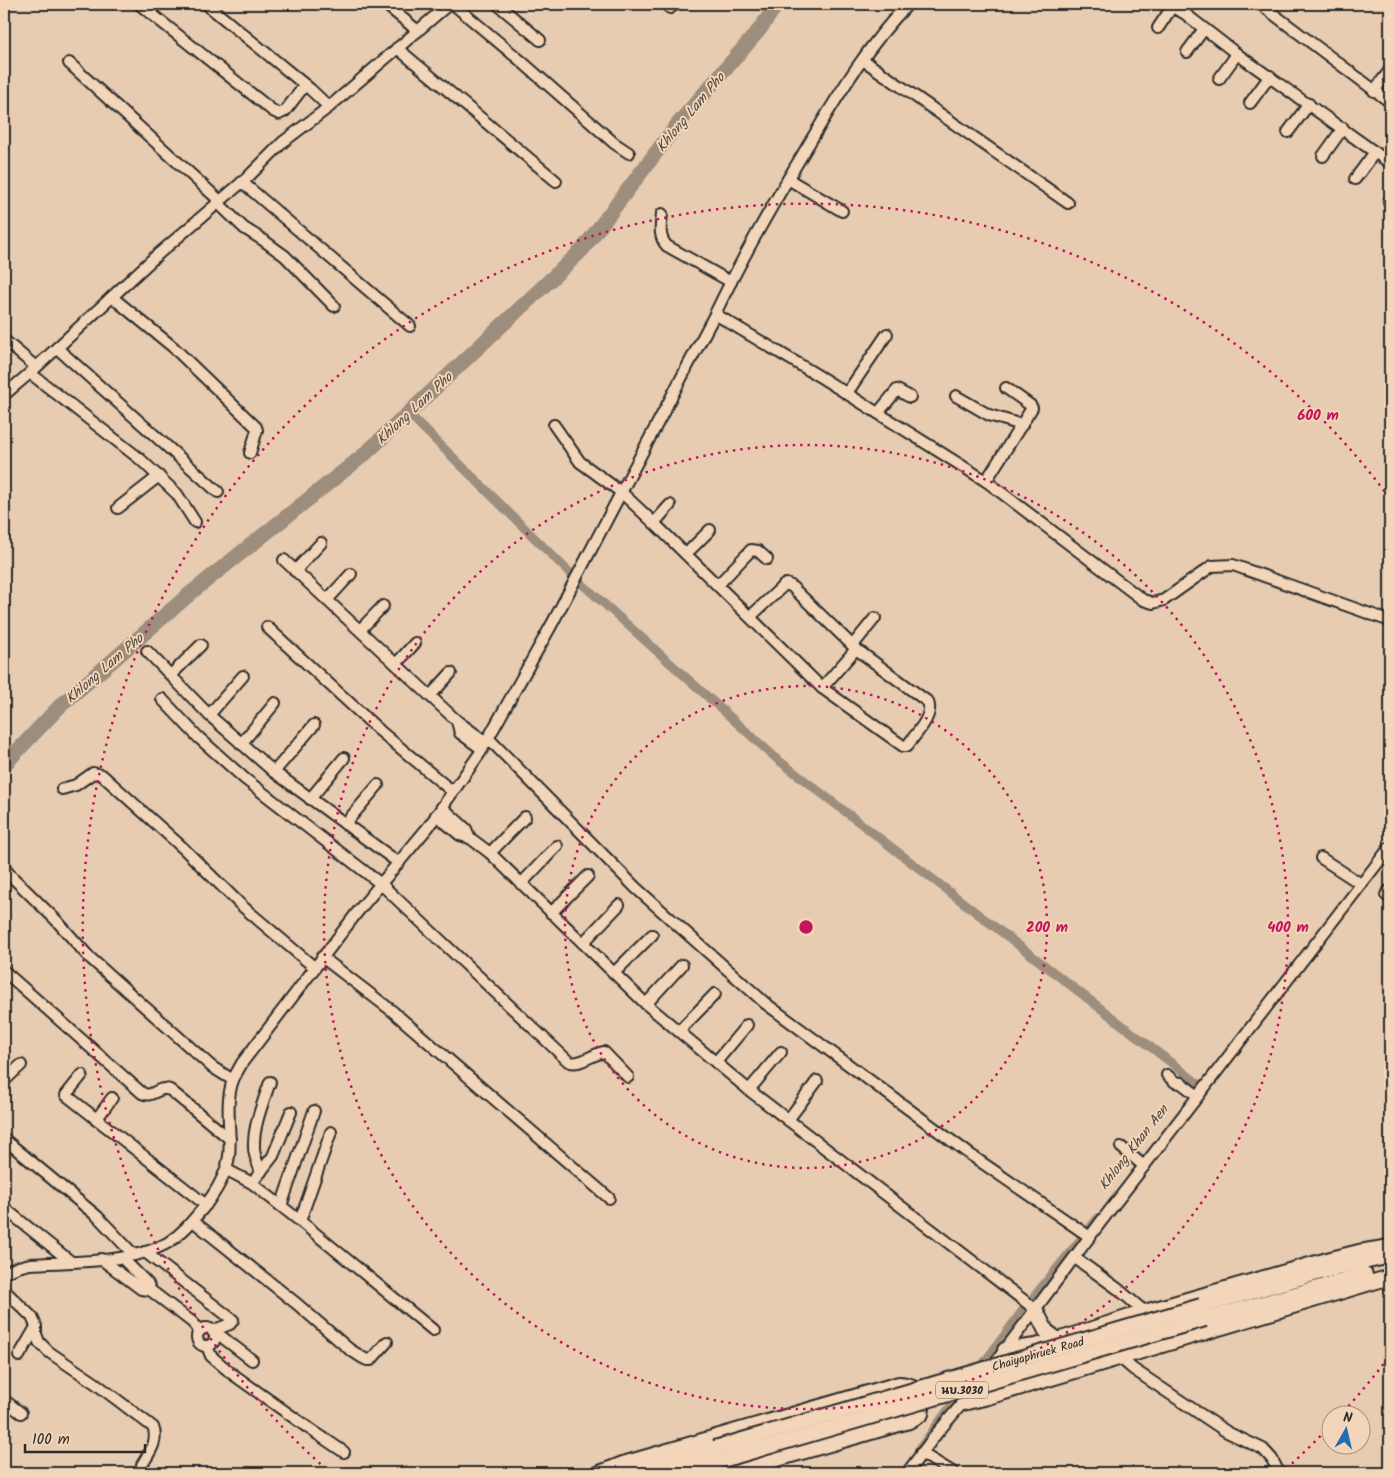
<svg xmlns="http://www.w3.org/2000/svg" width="1394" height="1477" viewBox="0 0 1394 1477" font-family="Kalam,'Playpen Sans Thai',sans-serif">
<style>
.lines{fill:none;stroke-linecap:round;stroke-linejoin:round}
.canal{stroke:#9c8d7b;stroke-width:9}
.river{stroke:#9c8d7b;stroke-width:15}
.minor-casing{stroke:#2b2b2b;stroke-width:14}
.major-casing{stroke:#2b2b2b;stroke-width:18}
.minor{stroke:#f3d6b9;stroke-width:10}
.major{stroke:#f3d6b9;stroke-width:14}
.major-bridge-casing{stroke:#2b2b2b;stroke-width:18;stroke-linecap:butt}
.major-bridge{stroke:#f3d6b9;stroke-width:14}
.ring{fill:none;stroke:#c2185b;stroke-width:2.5;stroke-dasharray:2.5 5}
.labels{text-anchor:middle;stroke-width:4;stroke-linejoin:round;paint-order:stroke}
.shield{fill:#f3d6b9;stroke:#675e56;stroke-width:1}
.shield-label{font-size:11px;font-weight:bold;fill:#2b2b2b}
.street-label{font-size:12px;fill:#2b2b2b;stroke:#f3d6b9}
.water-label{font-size:14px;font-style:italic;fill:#4d4843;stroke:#f3d6b9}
.centre{fill:#c2185b;stroke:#f3d6b9;stroke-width:2.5}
.ring-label{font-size:15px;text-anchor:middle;font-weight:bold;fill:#c2185b;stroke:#f3d6b9;stroke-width:4;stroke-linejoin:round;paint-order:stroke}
</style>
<rect width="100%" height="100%" fill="#e7ccb1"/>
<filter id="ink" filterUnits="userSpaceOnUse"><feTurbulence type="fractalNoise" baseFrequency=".02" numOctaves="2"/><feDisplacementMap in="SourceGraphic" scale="10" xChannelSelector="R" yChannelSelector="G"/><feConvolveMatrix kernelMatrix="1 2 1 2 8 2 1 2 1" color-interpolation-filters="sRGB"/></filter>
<g filter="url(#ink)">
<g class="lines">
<g class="canal">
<polyline points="408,413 571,574 777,759 1200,1085"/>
<polyline points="978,1371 1023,1310 1098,1218"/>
<polyline points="918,1451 962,1391"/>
</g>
<polyline class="river" points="4,765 60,706 192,592 365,454 582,250 677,125 760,29 777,4"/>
<g class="minor-casing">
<g id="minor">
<polyline points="139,4 273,111 279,114 285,111 305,85"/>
<polyline points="206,4 310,89 329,107"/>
<polyline points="385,4 418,31"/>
<polyline points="453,4 521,61 614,143 629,153"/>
<polyline points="497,4 540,40"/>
<polyline points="1166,4 1184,13 1237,54 1390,163"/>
<polyline points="1260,4 1390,102"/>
<polyline points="670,8 676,4"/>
<polyline points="1158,28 1172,7"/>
<polyline points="397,48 556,181"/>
<polyline points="1187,52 1204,29"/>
<polyline points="863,60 1068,203"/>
<polyline points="69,63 220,201"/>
<polyline points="1219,79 1237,54"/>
<polyline points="1374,91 1390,70"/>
<polyline points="1250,103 1270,76"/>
<polyline points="1288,132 1309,104"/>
<polyline points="1323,156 1343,128"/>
<polyline points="788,179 842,211"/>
<polyline points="1355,179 1375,152"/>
<polyline points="242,182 410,326"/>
<polyline points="1389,202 1390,200"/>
<polyline points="218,203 244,228 263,240 285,256 334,306"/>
<path d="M662,214C661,225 658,237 667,246L731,282"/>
<polyline points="112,297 173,347 256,427 257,430 250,453"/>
<polyline points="715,314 822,378 986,481 1143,600 1153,603 1164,600 1212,566 1233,565 1390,621"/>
<polyline points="4,340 36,367"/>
<polyline points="57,348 218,492"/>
<polyline points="30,373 140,459 177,494 195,522"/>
<polyline points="847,393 887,334"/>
<polyline points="4,395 30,373 156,256 247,178 283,142 329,107 449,4"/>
<polyline points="956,396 989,415 1022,425"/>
<polyline points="878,413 897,390 910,397"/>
<path d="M554,425L580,462L621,492L654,523L822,688L903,746H907C915,734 934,717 928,702L856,649L791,586L786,584L783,586L750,617"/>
<polyline points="986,481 1032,408 1030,405 1006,388"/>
<polyline points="118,508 159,476"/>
<polyline points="654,523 670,505"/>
<polyline points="686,554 710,530"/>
<polyline points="284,560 457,721"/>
<polyline points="295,571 321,543"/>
<polyline points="718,585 751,550 758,551 767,559"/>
<polyline points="327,600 351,574"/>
<polyline points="267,627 380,731 453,792"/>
<polyline points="360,630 383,606"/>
<polyline points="853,645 875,618"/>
<polyline points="147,651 209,715 274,772 399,863"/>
<polyline points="396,664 415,643"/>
<polyline points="171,675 201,645"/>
<polyline points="822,688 856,649"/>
<polyline points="430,696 451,673"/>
<path d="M162,699L198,737L245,779L381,884L568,1061C578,1067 592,1054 604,1052L628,1077"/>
<polyline points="209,715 243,676"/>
<polyline points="488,738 636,888 765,1003 968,1153 1090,1237"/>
<polyline points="241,744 275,703"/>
<polyline points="482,749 460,733 457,721 486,742"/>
<polyline points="274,772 314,725"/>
<polyline points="62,789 76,785 93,773 102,775 183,848 242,906 314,967"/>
<polyline points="310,799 344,758"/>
<polyline points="436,815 460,835 470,838 466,829 442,807"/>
<polyline points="345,824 378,785"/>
<polyline points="470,838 490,853 646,1004 749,1090 1035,1309"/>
<polyline points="490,853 525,817"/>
<polyline points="1321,858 1361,884"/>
<polyline points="4,866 8,873 56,920 89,957 212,1067 233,1080"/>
<polyline points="521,884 557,846"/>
<polyline points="1390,890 1386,895 1390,898"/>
<polyline points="551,913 588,876"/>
<polyline points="583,943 619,905"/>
<polyline points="322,957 391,1010 609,1198"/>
<path d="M4,971L142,1093C153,1099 158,1085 170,1090L230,1139"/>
<polyline points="614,973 652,935"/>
<polyline points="646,1004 682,965"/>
<polyline points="679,1031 715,994"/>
<polyline points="716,1062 747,1025"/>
<polyline points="82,1075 66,1095 206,1205"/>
<polyline points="1167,1075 1175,1082 1181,1083 1198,1096"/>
<polyline points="4,1081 21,1065"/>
<polyline points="749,1090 781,1052"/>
<polyline points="96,1120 112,1098"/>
<polyline points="788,1120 817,1081"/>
<polyline points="4,1139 98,1217 134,1255"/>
<polyline points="1121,1147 1144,1166"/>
<polyline points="227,1170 252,1183 300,1221 433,1330"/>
<path d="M261,1172C258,1164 254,1156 254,1148C253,1126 263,1103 270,1082"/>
<polyline points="252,1183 273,1156 291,1112"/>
<polyline points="281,1206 314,1111"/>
<polyline points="4,1208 70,1261"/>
<polyline points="193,1221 297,1304 349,1349 363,1358 367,1360 371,1360 387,1342"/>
<polyline points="300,1221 331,1132"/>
<polyline points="145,1252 233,1320 230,1324 212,1331"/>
<polyline points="1075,1258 1118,1289 1145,1312"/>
<polyline points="101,1259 141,1289 150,1290 148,1284 122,1258"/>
<path d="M4,1273L18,1267L30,1264C72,1261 132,1264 169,1242C183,1233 193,1220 204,1207C216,1192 226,1176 229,1156C232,1131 224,1105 233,1080C235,1075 239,1069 242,1063L359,910L429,826L480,753L552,624L715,314C742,257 774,202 807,147C837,97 867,46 908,4"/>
<path d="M4,1290L32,1317L36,1326V1334L39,1342L49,1352L95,1383L153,1427C159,1441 149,1453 142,1465"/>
<polyline points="150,1290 192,1322 200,1331"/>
<circle cx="206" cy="1337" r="9"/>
<polyline points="214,1333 222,1337 252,1360"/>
<polyline points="207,1346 211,1356 231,1373 307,1427 344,1452"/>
<polyline points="19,1356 36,1327"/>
<polyline points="1119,1357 1133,1369 1227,1432 1263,1449 1272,1459 1279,1473"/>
<polyline points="992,1367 1100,1223 1390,847"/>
<polyline points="4,1400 21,1413"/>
<polyline points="921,1453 954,1473"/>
<polyline points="907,1473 937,1433 967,1398"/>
</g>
</g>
<g class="major-casing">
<g id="major">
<polyline points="1201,1306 1324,1271 1390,1256"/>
<polyline points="1035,1309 1046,1331 1058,1340"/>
<polyline points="1205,1319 1365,1275"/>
<polyline points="1005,1350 1036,1346 1058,1340 1145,1312 1331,1259 1359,1252 1390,1247"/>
<polyline points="963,1403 988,1397 1390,1277"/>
<path d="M600,1473L623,1464L899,1384C920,1386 926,1392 921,1414L909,1421L729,1473"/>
<polyline points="629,1473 715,1448"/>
<polyline points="677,1473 719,1461"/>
</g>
</g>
<use href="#minor" class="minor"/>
<use href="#major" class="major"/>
<g class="major-bridge-casing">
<g id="major-bridge">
<polyline points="715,1448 1201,1306"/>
<polyline points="719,1461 1205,1319"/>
</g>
</g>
<use href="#major-bridge" class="major-bridge"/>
</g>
</g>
<g class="ring">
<circle cx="806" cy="927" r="241"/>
<circle cx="806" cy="927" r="482"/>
<path d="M1388 1358A724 724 0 0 1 1344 1411M1331 1425A724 724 0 0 1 1286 1469M326 1469A724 724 0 1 1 1388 496"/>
</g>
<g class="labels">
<rect class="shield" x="936" y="1381.5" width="52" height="17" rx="4"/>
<g class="shield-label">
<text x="962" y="1394">นบ.3030</text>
</g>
<g class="street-label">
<text transform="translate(1038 1354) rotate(-16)" y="4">Chaiyaphruek Road</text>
</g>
<g class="water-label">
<text transform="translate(690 112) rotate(-50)" y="5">Khlong Lam Pho</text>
<text transform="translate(414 408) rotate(-43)" y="5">Khlong Lam Pho</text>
<text transform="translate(104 668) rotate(-41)" y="5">Khlong Lam Pho</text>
<text transform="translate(1133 1147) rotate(-52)" y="5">Khlong Khan Aen</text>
</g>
</g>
<circle cx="806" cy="927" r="8" class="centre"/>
<g class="ring-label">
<text x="1318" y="420">600 m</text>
<text x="1047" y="932">200 m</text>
<text x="1288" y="932">400 m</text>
</g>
<rect width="1394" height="1477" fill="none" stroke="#f3d6b9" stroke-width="20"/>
<rect x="10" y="10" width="1374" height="1457" fill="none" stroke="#2b2b2b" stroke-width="2" filter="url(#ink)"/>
<g transform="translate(1346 1430) rotate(8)"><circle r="24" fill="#f3d6b9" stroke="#a39280"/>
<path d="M0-4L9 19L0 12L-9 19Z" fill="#1f6fb2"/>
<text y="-8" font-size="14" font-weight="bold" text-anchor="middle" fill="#2b2b2b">N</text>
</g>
<path d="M25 1444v8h120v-8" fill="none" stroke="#2b2b2b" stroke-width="2.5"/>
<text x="32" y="1444" font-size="15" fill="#2b2b2b" stroke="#f3d6b9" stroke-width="4" paint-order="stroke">100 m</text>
</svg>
